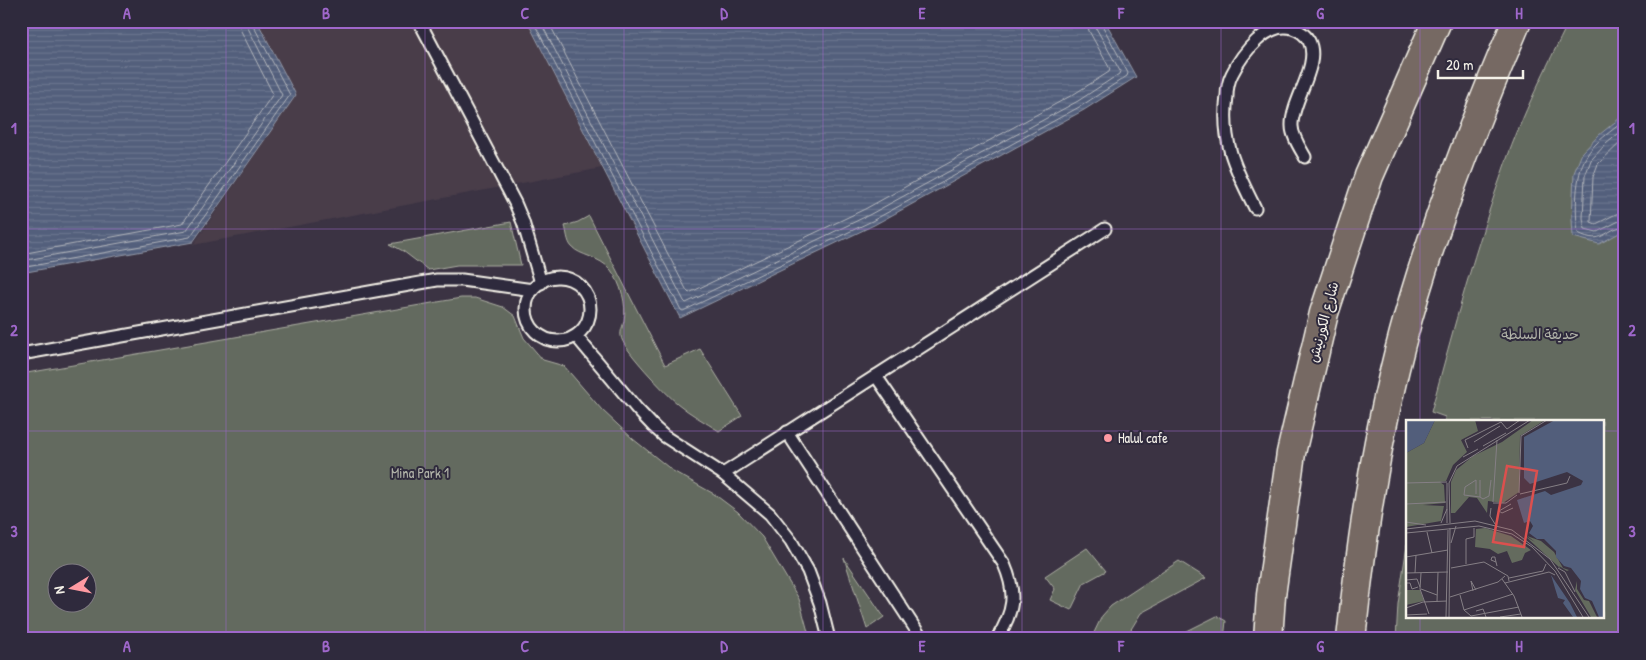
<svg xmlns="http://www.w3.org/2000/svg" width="1646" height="660" viewBox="0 0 1646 660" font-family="'Patrick Hand','Playpen Sans Arabic',sans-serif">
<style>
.built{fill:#493d4a}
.green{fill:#646b5e;stroke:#acaea3;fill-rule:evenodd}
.water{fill:url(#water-rules);stroke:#9399a7}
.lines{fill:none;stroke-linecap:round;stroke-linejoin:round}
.shore{stroke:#b3b6bc;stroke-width:1}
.service-casing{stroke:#f4f1e8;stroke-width:15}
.trunk-casing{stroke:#f4f1e8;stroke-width:31}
.service{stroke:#2f2a3d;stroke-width:11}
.trunk{stroke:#766964;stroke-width:28}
.grid{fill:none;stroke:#9f67cb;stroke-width:1;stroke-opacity:0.55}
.poi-dot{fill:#ff9aa2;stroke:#2f2a3d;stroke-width:2}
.labels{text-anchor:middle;stroke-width:4;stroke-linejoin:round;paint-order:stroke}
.street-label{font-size:14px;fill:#f4f1e8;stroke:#2f2a3d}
.park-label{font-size:14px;fill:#b3b5aa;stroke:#2f2a3d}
.poi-label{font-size:14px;fill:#f4f1e8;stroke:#2f2a3d;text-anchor:start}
.inset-road{fill:none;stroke:#857f85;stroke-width:1}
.view{fill:#dc504e;fill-opacity:0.15;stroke:#dc504e;stroke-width:2.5}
.inset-edge{fill:none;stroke:#f4f1e8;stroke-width:2.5}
.neatline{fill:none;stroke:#9f67cb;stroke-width:2}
.grid-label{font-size:16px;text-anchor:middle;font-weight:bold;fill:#9f67cb}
</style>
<defs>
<pattern id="water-rules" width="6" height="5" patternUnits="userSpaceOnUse" patternTransform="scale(1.25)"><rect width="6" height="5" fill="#525e7b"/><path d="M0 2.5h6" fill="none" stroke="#6c768e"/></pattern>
</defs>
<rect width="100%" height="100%" fill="#3b3343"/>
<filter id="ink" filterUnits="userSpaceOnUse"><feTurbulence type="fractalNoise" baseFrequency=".02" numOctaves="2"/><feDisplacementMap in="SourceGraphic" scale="10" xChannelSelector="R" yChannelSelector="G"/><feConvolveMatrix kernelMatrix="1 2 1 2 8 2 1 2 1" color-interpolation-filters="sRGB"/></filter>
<g filter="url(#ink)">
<polygon class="built" points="257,21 527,21 602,168 193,245 296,95"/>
<g class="green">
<path d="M1569,21H1625V639H1396L1398,604L1407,545V616H1602V421H1445V417L1431,412C1453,329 1476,246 1505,164C1522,115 1546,68 1569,21Z"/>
<path d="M589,216L665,365L700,349L742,416L719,431C705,422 690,414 677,403C667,395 621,347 621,336C620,331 623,326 624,321C627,304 621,284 611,270C599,256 580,256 572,247C567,242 567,232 565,226L578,222Z"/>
<polygon points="511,222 521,265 457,265 428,270 403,251 390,244"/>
<path d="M461,298H475L503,307L515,316L524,338L543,360L564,366L602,410L633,439L673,471L714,494L738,512L762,537L799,599L810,639H21V374ZM88,572V602H58V572Z"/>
<polygon points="1087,548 1106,571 1084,583 1071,610 1050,600 1055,589 1045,576"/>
<polygon points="844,558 884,617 867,629"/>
<polygon points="1179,561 1206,578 1141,613 1125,639 1091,639 1102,616 1111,606"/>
<polygon points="1217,616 1226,621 1224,639 1171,639"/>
</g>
<g class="water">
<polygon points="21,21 257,21 296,95 193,242 21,273"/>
<polygon points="527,21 1105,21 1136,77 1084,110 874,225 680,318"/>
<polygon points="1625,114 1625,230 1599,244 1573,237 1572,219 1574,173 1582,153 1599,135"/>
</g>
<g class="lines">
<g class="shore">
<polyline points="533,21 681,310 683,311 872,221 1081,106 1127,76 1128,73 1102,25 1101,21"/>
<polyline points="540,21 684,301 686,303 869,215 1078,101 1119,74 1120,71 1096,28 1095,21"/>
<polyline points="548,21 687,291 689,293 865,209 1074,94 1109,72 1110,69 1089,31 1087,21"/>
<path d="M1625,120C1613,130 1593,143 1586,157C1575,175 1575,212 1578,233C1604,246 1603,229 1625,226"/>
<polyline points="1625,128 1606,144 1591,160 1585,176 1583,218 1585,229 1597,232 1619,221 1625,220"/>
<polyline points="1625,138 1598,164 1593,177 1591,222 1596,224 1616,214 1625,213"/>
<polyline points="21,254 182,224 273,94 241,31 239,21"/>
<polyline points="21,261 186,231 282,95 248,28 247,21"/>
<polyline points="21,268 190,237 290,95 253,25 253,21"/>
</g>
<g class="service-casing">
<g id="service">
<polyline points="419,21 515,203 523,222 541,283"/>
<path d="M1255,208C1235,168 1221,142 1227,96C1227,89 1229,80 1232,74C1242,54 1267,21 1292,28C1299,30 1305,34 1309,41C1321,65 1291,101 1292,126C1292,136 1300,148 1305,157"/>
<circle cx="558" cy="309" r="32"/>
<polyline points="576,336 637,409 654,427 664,436 723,474 770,514 791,541 808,571 820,603 829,639"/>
<polyline points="21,354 437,280 462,280 533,290"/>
<path d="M876,376L1004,564C1017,594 1014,611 997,639"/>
<polyline points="787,432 922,639"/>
<polyline points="723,474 1105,229"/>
</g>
</g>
<g class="trunk-casing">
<g id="trunk">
<polyline points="1268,639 1271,595 1291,453 1324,313 1369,176 1437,21"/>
<path d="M1351,639C1363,523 1381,406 1415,294C1443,201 1479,110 1517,21"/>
</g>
</g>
<use href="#service" class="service"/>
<use href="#trunk" class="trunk"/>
</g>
</g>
<path class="grid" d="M226,21V639M425,21V639M624,21V639M823,21V639M1022,21V639M1221,21V639M1420,21V421M21,229H1625M21,431H1407M1602,431H1625M1420,616V639"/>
<circle class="poi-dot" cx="1108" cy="438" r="5"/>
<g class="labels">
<g class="street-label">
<text transform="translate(1323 322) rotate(-75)" y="5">شارع الكورنيش</text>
</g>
<g class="park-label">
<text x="1540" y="339">حديقة السلطة</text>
<text x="420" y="478">Mina Park 1</text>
</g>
<g class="poi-label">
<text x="1118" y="443">Halul cafe</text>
</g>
</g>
<g transform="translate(1406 420)">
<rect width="198" height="198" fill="#3b3343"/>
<path d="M29,0H69L72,11L55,20L61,32L47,45L40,61L34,62L38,65L39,83L17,85L38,86L35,101L0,107V33L18,23ZM127,0H139L114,16L113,72L97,83L82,81L81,93L71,78L63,77L49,93H45V62L50,50L67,36L96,22ZM79,108L105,116L125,130L119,133L116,140L106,143L101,131L92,134L84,129L69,127L70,109ZM119,116L129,122L121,116L135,121L148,132L157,148L163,150L161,151L153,146L155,149ZM171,161V169L178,180L183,181L191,197H185L169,170ZM0,170H14L18,181L0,185Z" fill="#646b5e"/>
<path d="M0,0H29L18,23L0,33ZM149,0H197V197H193L186,181L179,178L174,169L175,161L165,148L158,146L150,137V131L138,119H131L123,113L127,106L124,101L118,103L111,80L139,71L145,75L175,65L177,61L161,52L124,64L118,58V17ZM145,155L164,183L171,197H167L157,183L159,180L152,178Z" fill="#525e7b"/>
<path class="inset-road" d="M95,2L101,9L114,0M68,22L94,6M77,26L100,13M62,28L59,20L95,2M57,37L72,29M74,60V77L77,79L83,76L85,60M0,63L41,62M113,73L115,16L141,0M70,74V60L59,67L58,75L74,77M114,74L161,63L164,56M87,82L91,20M87,83H100L111,75M0,84L40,82M105,84L93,91L96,93L107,88M85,88L84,96L89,104M0,102L20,105M35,103L41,89M41,103V63M44,103L43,63L51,46L124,0M0,109L69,101L106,110L144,139L183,197M21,112L26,133M0,113L73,106L106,114L126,127L149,151L177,197M45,123L50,106M60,123V119L68,117V108M60,123V144M0,137L42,130M90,142L85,140L86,137H89V138L91,146M45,148L78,142L102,156L103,161M152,148L159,152L169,172M0,153L42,152M9,153L10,135M15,153L14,169L23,194M103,158L137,151L140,144M96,159L108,176L116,197M0,160L11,159L14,167M0,163H4L6,169L12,167M99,163L143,152L149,155M15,169L31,175M67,171L65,161L70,170M54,175L58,190L65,196M44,177L92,162L99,156M31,182L32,152M0,188L17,182L41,181M58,190L107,174M70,191L77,189L80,197M0,195L21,194M65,196L113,187M40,197L42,110M43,197L44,108M94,197L115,194"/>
<path class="view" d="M101,46L131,51L118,127L87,122Z"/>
<rect width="198" height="198" class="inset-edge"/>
</g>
<rect width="1646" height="660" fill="none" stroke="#2f2a3d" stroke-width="55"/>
<g transform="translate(72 588) rotate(260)"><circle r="24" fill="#2f2a3d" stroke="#7e7a81"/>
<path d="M0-4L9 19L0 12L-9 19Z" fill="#ff9aa2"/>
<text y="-8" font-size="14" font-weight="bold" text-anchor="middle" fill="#f4f1e8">N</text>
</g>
<path d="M1438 70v8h85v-8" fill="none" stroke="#f4f1e8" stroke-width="2.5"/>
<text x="1446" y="70" font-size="15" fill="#f4f1e8" stroke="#2f2a3d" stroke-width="4" paint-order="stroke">20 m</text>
<rect x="28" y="28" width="1590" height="604" class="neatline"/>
<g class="grid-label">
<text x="127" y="19">A</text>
<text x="326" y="19">B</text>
<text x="525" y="19">C</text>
<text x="724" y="19">D</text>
<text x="922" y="19">E</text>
<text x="1121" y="19">F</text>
<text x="1320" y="19">G</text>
<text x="1519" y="19">H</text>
<text x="14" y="134">1</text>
<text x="1632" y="134">1</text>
<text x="14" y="336">2</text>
<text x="1632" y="336">2</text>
<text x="14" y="537">3</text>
<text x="1632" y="537">3</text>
<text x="127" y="652">A</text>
<text x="326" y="652">B</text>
<text x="525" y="652">C</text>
<text x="724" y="652">D</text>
<text x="922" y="652">E</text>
<text x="1121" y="652">F</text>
<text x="1320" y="652">G</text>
<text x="1519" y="652">H</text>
</g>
</svg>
